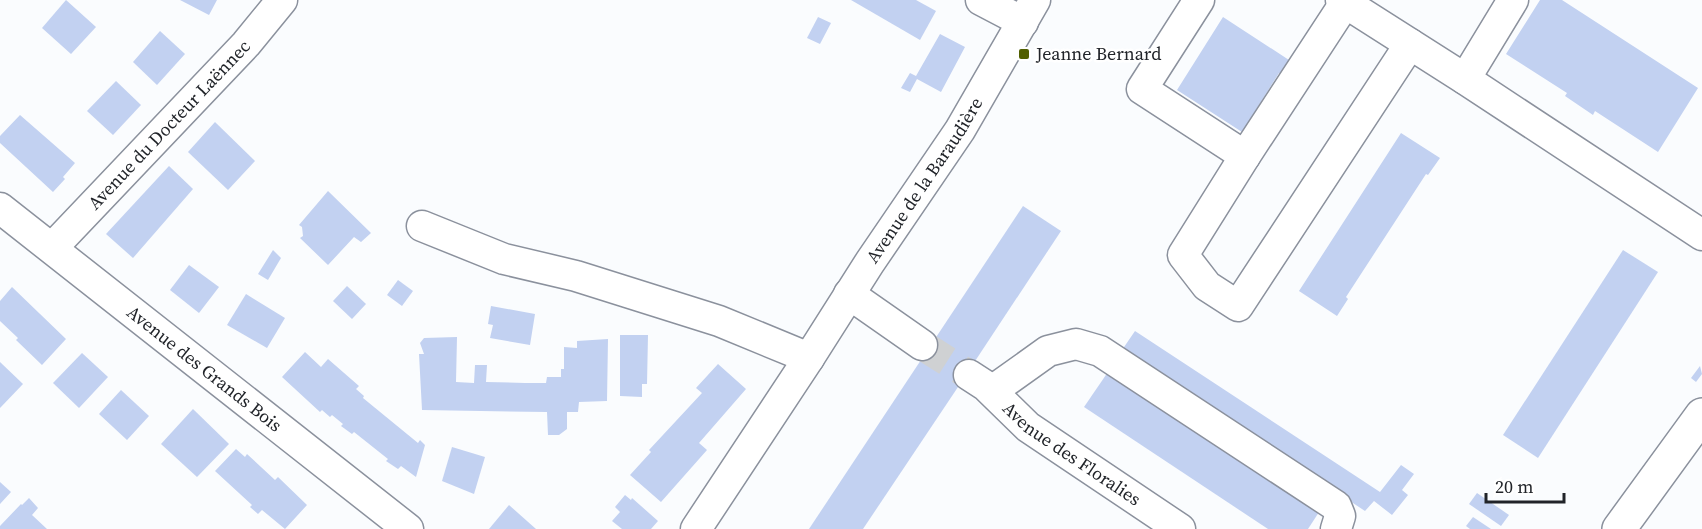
<svg xmlns="http://www.w3.org/2000/svg" width="1702" height="529" viewBox="0 0 1702 529" font-family="'Source Serif 4',serif">
<style>
.building{fill:#c2d1f1}
.lines{fill:none;stroke-linecap:round;stroke-linejoin:round}
.minor-tunnel{stroke:#cfd1d3;stroke-width:30;stroke-dasharray:30 15;stroke-linecap:butt}
.minor-casing{stroke:#8b919d;stroke-width:33}
.major-casing{stroke:#8b919d;stroke-width:36}
.minor{stroke:#fff;stroke-width:30}
.major{stroke:#fff;stroke-width:33}
.poi-dot{fill:#515f00;stroke:#fff;stroke-width:2}
.labels{text-anchor:middle;stroke-width:5;stroke-linejoin:round;paint-order:stroke}
.poi-label{font-size:18px;fill:#212429;stroke:#fff;text-anchor:start}
.street-label{font-size:18px;fill:#212429;stroke:#fff}
</style>
<rect width="100%" height="100%" fill="#fafcfe"/>
<g class="building">
<polygon points="66,0 96,27 71,54 42,28"/>
<polygon points="180,0 217,0 209,15"/>
<polygon points="851,0 916,0 936,11 920,40"/>
<polygon points="1540,0 1562,0 1698,88 1658,152 1595,111 1593,115 1565,96 1567,93 1506,54"/>
<polygon points="818,17 831,23 820,44 807,38"/>
<polygon points="1223,17 1289,60 1280,74 1279,73 1242,132 1177,90"/>
<polygon points="160,31 185,54 157,85 133,62"/>
<polygon points="940,34 965,47 941,92 917,79 910,92 901,88 910,73 916,76"/>
<polygon points="116,81 141,105 113,135 87,111"/>
<polygon points="20,115 75,163 63,177 65,179 53,192 0,143 0,136"/>
<polygon points="215,122 255,161 228,190 188,152"/>
<polygon points="1401,133 1440,158 1428,175 1426,174 1346,297 1348,299 1337,316 1299,291"/>
<polygon points="169,166 193,189 133,258 106,234"/>
<polygon points="328,191 371,233 361,242 354,237 328,265 300,238 303,236 302,227 299,225"/>
<polygon points="1023,206 1061,231 954,393 863,529 809,529"/>
<polygon points="273,250 281,258 268,280 258,274"/>
<polygon points="1623,250 1658,272 1538,458 1503,435"/>
<polygon points="189,265 219,287 199,313 170,290"/>
<polygon points="398,280 413,291 402,306 387,295"/>
<polygon points="347,286 366,304 352,319 333,301"/>
<polygon points="12,287 66,339 42,365 16,340 18,338 0,321 0,301"/>
<polygon points="246,294 285,318 267,348 227,325"/>
<polygon points="491,306 535,314 530,345 490,338 493,325 488,324"/>
<polygon points="1135,331 1380,492 1401,465 1414,474 1402,490 1408,495 1392,515 1374,501 1365,511 1122,350"/>
<polygon points="620,335 648,335 647,384 642,384 642,397 620,396"/>
<polygon points="457,337 456,382 474,383 475,365 487,365 486,382 525,383 546,383 547,377 561,377 561,369 564,369 564,347 577,348 577,341 608,339 607,401 579,402 578,412 567,412 567,429 559,435 548,435 547,412 422,410 419,354 424,354 420,343 424,338"/>
<polygon points="305,352 321,367 328,359 359,386 356,389 364,396 363,398 418,443 420,440 425,445 416,477 401,466 398,469 386,461 388,459 354,432 352,434 341,426 343,424 332,415 330,417 322,410 320,412 282,377"/>
<polygon points="82,353 108,377 79,408 53,383"/>
<polygon points="0,362 23,384 0,408"/>
<polygon points="718,364 746,389 699,443 707,450 661,502 630,475 651,452 649,450 702,393 696,388"/>
<polygon points="1700,366 1702,374 1696,382 1691,378"/>
<polygon points="1110,369 1321,509 1308,529 1268,529 1084,407"/>
<polygon points="121,390 149,416 127,440 99,414"/>
<polygon points="193,409 229,444 197,477 161,444"/>
<polygon points="452,447 485,457 474,494 442,481"/>
<polygon points="236,449 245,457 247,454 275,480 278,477 307,505 285,529 262,510 258,514 250,507 252,505 215,471"/>
<polygon points="0,482 11,492 0,504"/>
<polygon points="1477,493 1509,515 1501,526 1469,504"/>
<polygon points="625,495 631,500 632,498 658,521 651,529 622,529 612,521 620,512 615,507"/>
<polygon points="29,498 38,508 32,515 47,529 0,529 0,526 21,504 22,505"/>
<polygon points="509,505 536,529 489,529"/>
<polygon points="1473,517 1491,529 1470,529 1466,526"/>
</g>
<g class="lines">
<polyline class="minor-tunnel" points="922,345 969,375"/>
<g class="minor-casing">
<g id="minor">
<polyline points="981,0 1023,22"/>
<polyline points="1199,0 1142,89 1245,156"/>
<polyline points="1341,0 1465,79 1702,235"/>
<polyline points="1345,3 1245,156 1183,255 1207,286 1238,306 1410,44"/>
<polyline points="1465,79 1513,0"/>
<path id="s1" d="M0,208L408,529"/>
<polyline points="422,226 504,259 576,276 719,321 809,358"/>
<path id="s2" d="M52,248L246,44L282,0"/>
<polyline points="849,294 922,345"/>
<path id="s3" d="M969,375L986,386L1028,427L1180,529"/>
<polyline points="992,391 1048,351 1076,344 1100,351 1336,506 1340,516 1336,529"/>
<path id="s4" d="M696,529L809,358L870,262L960,130L1035,0"/>
</g>
</g>
<g class="major-casing">
<polyline id="major" points="1619,529 1702,415"/>
</g>
<use href="#minor" class="minor"/>
<use href="#major" class="major"/>
</g>
<rect class="poi-dot" x="1018" y="48" width="12" height="12" rx="3"/>
<g class="labels">
<g class="poi-label">
<text x="1036" y="60">Jeanne Bernard</text>
</g>
<g class="street-label">
<text dy="6" stroke="none"><textPath href="#s2" startOffset="170">Avenue du Docteur Laënnec</textPath></text>
<text dy="6" stroke="none"><textPath href="#s4" startOffset="417">Avenue de la Baraudière</textPath></text>
<text dy="6" stroke="none"><textPath href="#s1" startOffset="260">Avenue des Grands Bois</textPath></text>
<text dy="6" stroke="none"><textPath href="#s3" startOffset="130">Avenue des Floralies</textPath></text>
</g>
</g>
<path d="M1486 493v9h78v-9" fill="none" stroke="#212429" stroke-width="3"/>
<text x="1495" y="493" font-size="18" fill="#212429" stroke="#ffffff" stroke-width="4.5" paint-order="stroke">20 m</text>
</svg>
